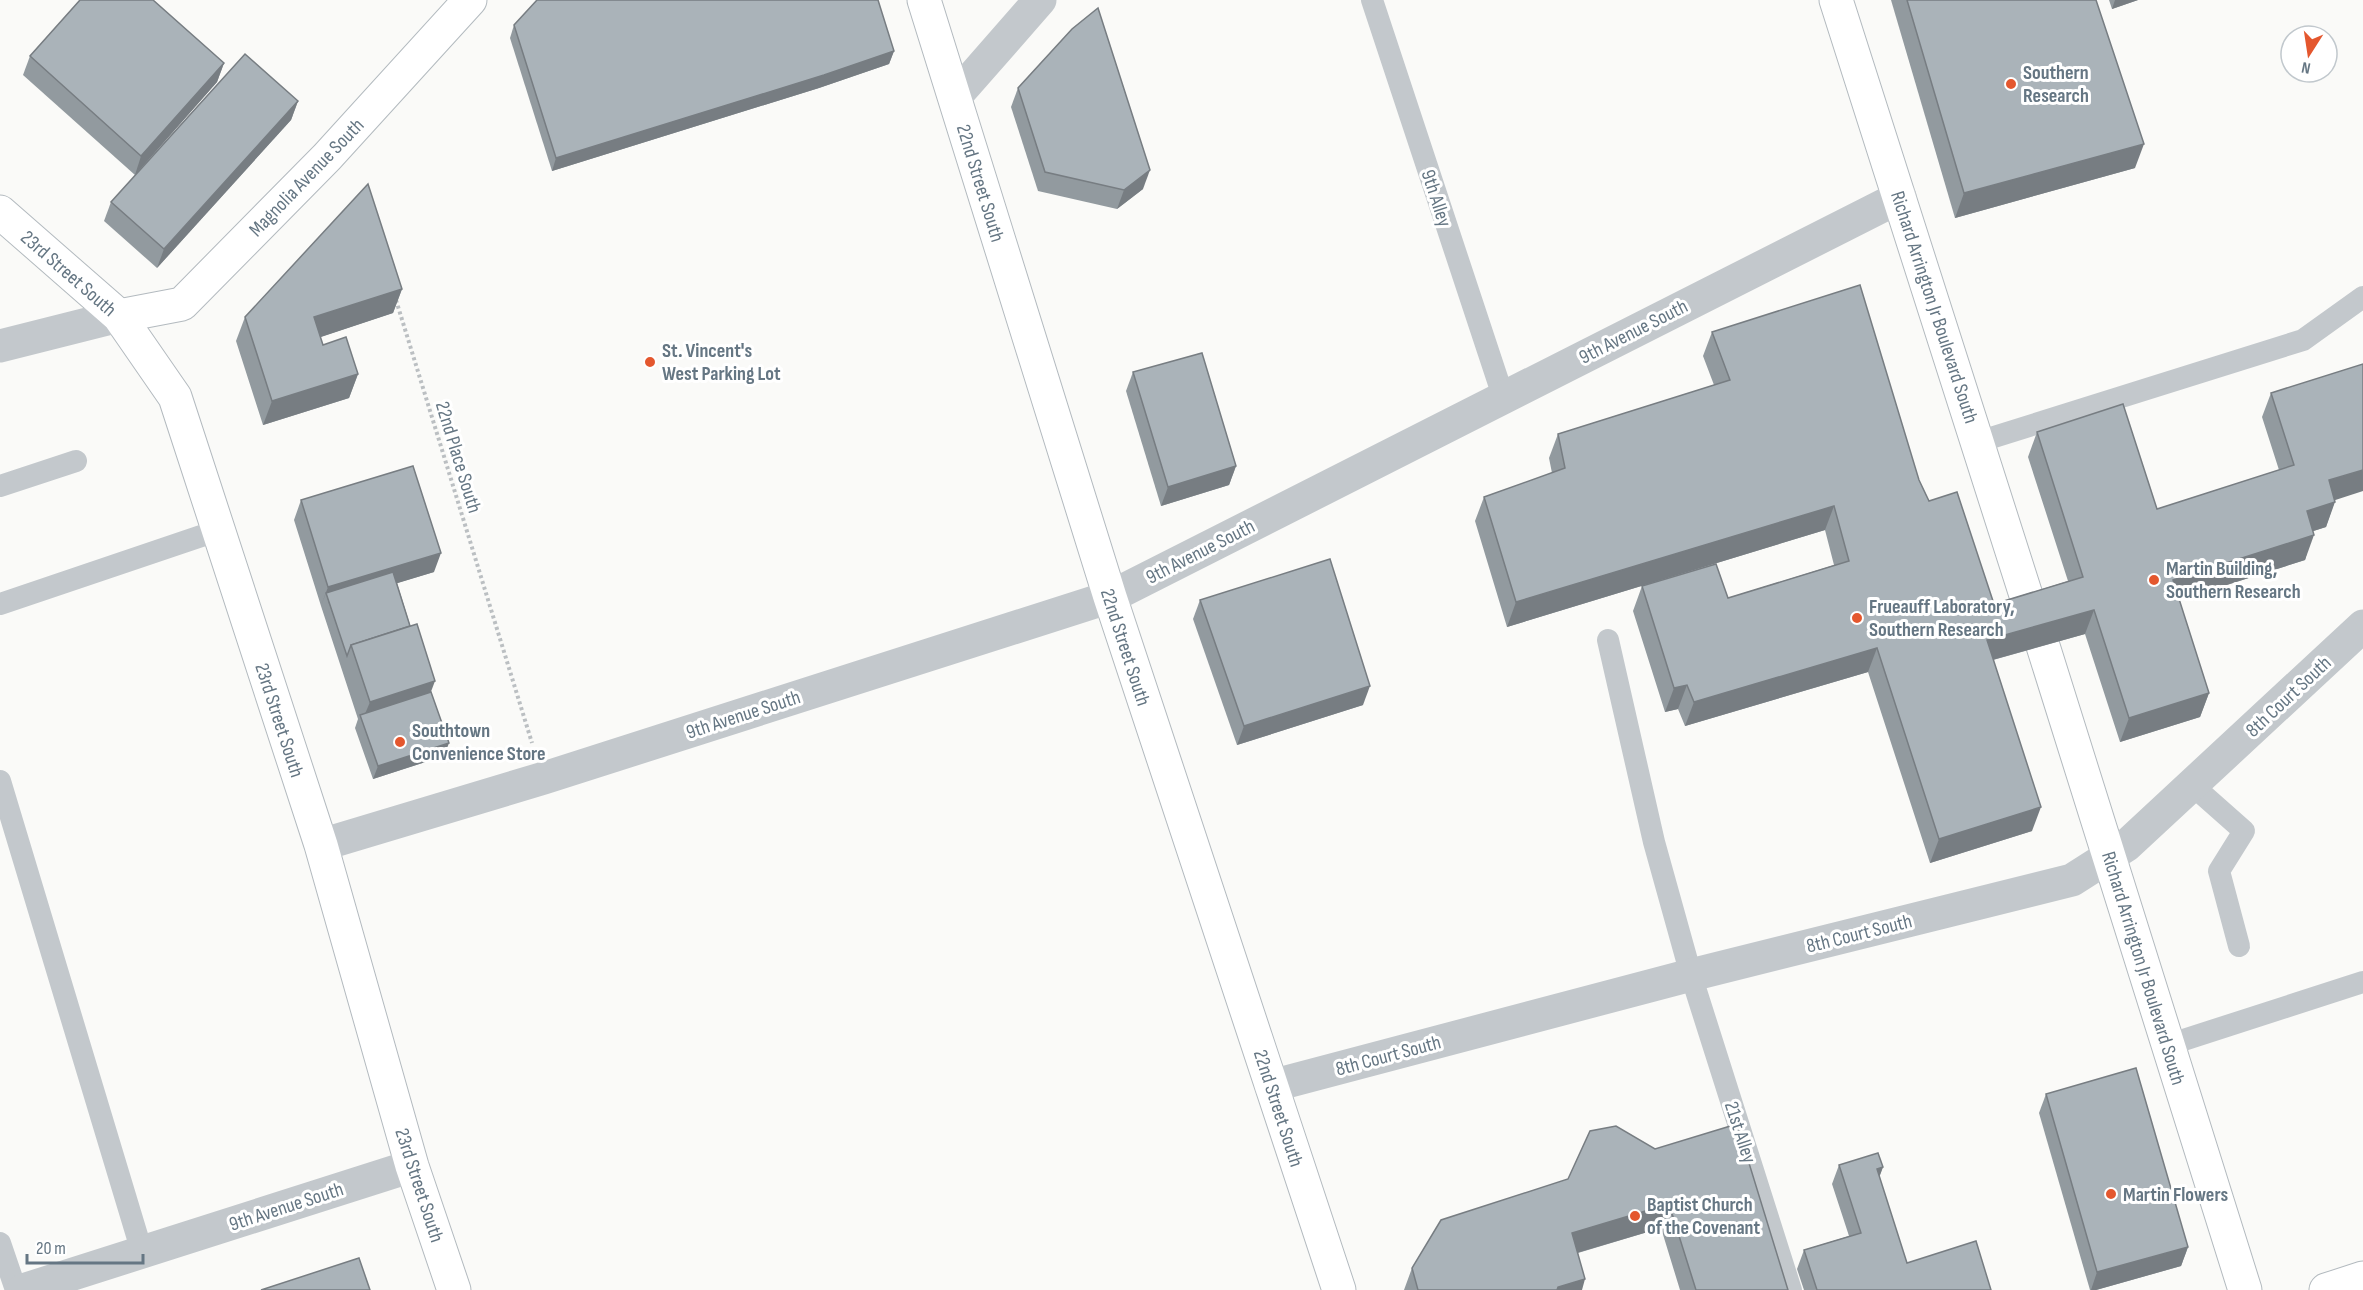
<svg xmlns="http://www.w3.org/2000/svg" width="2363" height="1290" viewBox="0 0 2363 1290" font-family="'Sofia Sans Condensed',sans-serif">
<style>
.lines{fill:none;stroke-linecap:round;stroke-linejoin:round}
.secondary-casing{stroke:#b3babf;stroke-width:35}
.path{stroke:#bbbfc2;stroke-width:4;stroke-dasharray:3 3;stroke-linecap:butt}
.lane{stroke:#c3c8cc;stroke-width:22}
.street{stroke:#c3c8cc;stroke-width:33}
.secondary{stroke:#fff;stroke-width:33}
.wall{fill:#929a9f}
.shaded-wall{fill:#777d82}
.building{fill:#aab3b9;stroke:#777d82;stroke-width:1.5}
.poi-dot{fill:#e4572e;stroke:#fff;stroke-width:2}
.labels{text-anchor:middle;stroke-width:6;stroke-linejoin:round;paint-order:stroke}
.poi-label{font-size:20px;font-weight:bold;fill:#657683;stroke:#fff;text-anchor:start}
.street-label{font-size:20px;fill:#657683;stroke:#fff}
</style>
<rect width="100%" height="100%" fill="#fafaf8"/>
<g class="lines">
<g class="secondary-casing">
<g id="secondary">
<polyline points="924,0 1110,597 1339,1290"/>
<polyline points="1836,0 2032,614"/>
<polyline points="0,212 119,316 175,397 321,845 412,1166 454,1290"/>
<polyline points="119,316 182,304 327,157 470,0"/>
<polyline points="2043,646 2245,1290"/>
<polyline points="2326,1290 2363,1278"/>
</g>
</g>
<polyline class="path" points="396,300 532,743"/>
<g class="lane">
<polyline points="1372,0 1503,396"/>
<polyline points="1978,442 2303,340 2363,297"/>
<polyline points="0,486 76,461"/>
<polyline points="0,604 219,530"/>
<polyline points="1608,640 1654,842 1691,975 1791,1290"/>
<polyline points="0,781 142,1252"/>
<polyline points="2192,785 2244,831 2219,871 2239,946"/>
<polyline points="2168,1045 2363,982"/>
<polyline points="0,1243 16,1290"/>
</g>
<g class="street">
<polyline points="955,97 1040,0"/>
<polyline points="0,346 119,316"/>
<polyline points="321,845 544,778 1110,597 1900,197"/>
<polyline points="1271,1086 1691,975 2072,880 2127,845 2363,626"/>
<polyline points="23,1290 412,1166"/>
</g>
<use href="#secondary" class="secondary"/>
</g>
<g class="wall">
<polygon points="1891,0 2096,0 2135,168 1955,218"/>
<polygon points="2109,0 2138,0 2112,9"/>
<polygon points="514,25 894,51 889,64 819,88 552,171 510,38"/>
<polygon points="30,56 224,63 217,82 135,175 23,75"/>
<polygon points="1018,88 1143,189 1117,209 1038,191 1011,107"/>
<polygon points="298,101 291,120 157,268 104,221 111,202"/>
<polygon points="402,289 393,313 320,337 323,345 358,374 349,398 263,425 236,341 245,317"/>
<polygon points="1712,332 1919,480 1929,501 1994,604 2068,581 2028,457 2037,432 2157,509 2279,470 2262,417 2271,393 2335,500 2326,527 2313,531 2305,560 2179,600 2209,693 2200,717 2120,742 2085,634 1993,660 2032,831 1930,863 1868,672 1685,726 1678,709 1665,712 1633,611 1642,586 1728,598 1834,565 1825,530 1507,627 1475,521 1484,497 1552,473 1549,458 1558,434 1714,385 1703,356"/>
<polygon points="1133,372 1236,466 1229,485 1161,506 1126,391"/>
<polygon points="301,500 434,572 397,583 431,692 444,756 373,779 355,728 358,719 321,606 294,520"/>
<polygon points="1200,600 1363,705 1237,745 1193,619"/>
<polygon points="2046,1094 2188,1247 2181,1266 2096,1290 2090,1290 2039,1113"/>
<polygon points="1590,1131 1788,1290 1680,1290 1661,1228 1578,1253 1582,1290 1404,1290 1412,1268 1568,1179"/>
<polygon points="1839,1165 1883,1167 1879,1177 1907,1263 1991,1290 1804,1290 1797,1269 1804,1250 1849,1236 1832,1184"/>
</g>
<g class="shaded-wall">
<polygon points="2115,0 2138,0 2112,9"/>
<polygon points="894,51 889,64 819,88 552,171 556,158"/>
<polygon points="224,63 217,82 135,175 141,156"/>
<polygon points="298,101 291,120 157,268 164,249"/>
<polygon points="2144,144 2135,168 1955,218 1964,193"/>
<polygon points="1150,170 1143,189 1117,209 1124,190"/>
<polygon points="402,289 393,313 306,342 314,317"/>
<polygon points="358,374 349,398 263,425 272,401"/>
<polygon points="1236,466 1229,485 1161,506 1168,487"/>
<polygon points="2363,470 2363,491 2320,505 2329,480"/>
<polygon points="2335,502 2326,527 2298,536 2307,511"/>
<polygon points="1834,506 1825,530 1507,627 1516,602"/>
<polygon points="2314,535 2305,560 2164,605 2173,580"/>
<polygon points="441,553 434,572 329,604 326,593 321,606 328,587"/>
<polygon points="2094,610 2085,634 1978,664 1987,640"/>
<polygon points="1877,648 1868,672 1685,726 1694,702"/>
<polygon points="435,681 426,705 362,721 370,702"/>
<polygon points="1687,685 1678,709 1665,712 1674,688"/>
<polygon points="1370,686 1363,705 1237,745 1244,726"/>
<polygon points="2209,693 2200,717 2120,742 2129,718"/>
<polygon points="449,743 444,756 373,779 378,766"/>
<polygon points="2041,807 2032,831 1930,863 1939,839"/>
<polygon points="1883,1167 1876,1186 1877,1169"/>
<polygon points="1669,1204 1661,1228 1563,1257 1572,1233"/>
<polygon points="2188,1247 2181,1266 2096,1290 2091,1290 2097,1272"/>
<polygon points="1585,1279 1582,1290 1557,1290 1558,1287"/>
</g>
<g class="building">
<polygon points="80,0 153,0 224,63 141,156 30,56"/>
<polygon points="537,0 878,0 894,51 824,75 556,158 514,25"/>
<polygon points="1907,0 2096,0 2144,144 1964,193"/>
<polygon points="1098,8 1150,170 1124,190 1045,172 1018,88 1072,29"/>
<polygon points="245,54 298,101 164,249 111,202"/>
<polygon points="368,184 402,289 314,317 323,345 346,337 358,374 272,401 245,317"/>
<polygon points="1860,285 1919,480 1929,501 1957,492 1994,604 2083,577 2037,432 2123,404 2157,509 2294,465 2271,393 2363,364 2363,470 2329,480 2335,502 2307,511 2314,535 2173,580 2209,693 2129,718 2094,610 1987,640 2041,807 1939,839 1877,648 1694,702 1687,685 1674,688 1642,586 1716,564 1728,598 1849,561 1834,506 1516,602 1484,497 1565,468 1558,434 1730,380 1712,332"/>
<polygon points="1202,353 1236,466 1168,487 1133,372"/>
<polygon points="413,466 441,553 328,587 301,500"/>
<polygon points="1330,559 1370,686 1244,726 1200,600"/>
<polygon points="393,572 410,626 351,645 347,656 326,593"/>
<polygon points="417,624 435,681 370,702 351,645"/>
<polygon points="431,692 449,743 378,766 360,715"/>
<polygon points="2136,1068 2188,1247 2097,1272 2046,1094"/>
<polygon points="1737,1124 1788,1290 1696,1290 1669,1204 1572,1233 1585,1279 1558,1287 1557,1290 1418,1290 1412,1268 1441,1220 1568,1179 1590,1131 1616,1126 1655,1149"/>
<polygon points="1878,1153 1883,1167 1877,1169 1907,1263 1976,1241 1991,1290 1817,1290 1804,1250 1861,1233 1839,1165"/>
<polygon points="359,1258 370,1290 261,1290"/>
</g>
<g class="poi-dot">
<circle cx="2011" cy="84" r="6"/>
<circle cx="650" cy="362" r="6"/>
<circle cx="2154" cy="580" r="6"/>
<circle cx="1857" cy="618" r="6"/>
<circle cx="400" cy="742" r="6"/>
<circle cx="2111" cy="1194" r="6"/>
<circle cx="1635" cy="1216" r="6"/>
</g>
<g class="labels">
<g class="poi-label">
<text x="2023" y="79">Southern<tspan x="2023" dy="23">Research</tspan></text>
<text x="662" y="357">St. Vincent's<tspan x="662" dy="23">West Parking Lot</tspan></text>
<text x="2166" y="575">Martin Building,<tspan x="2166" dy="23">Southern Research</tspan></text>
<text x="1869" y="613">Frueauff Laboratory,<tspan x="1869" dy="23">Southern Research</tspan></text>
<text x="412" y="737">Southtown<tspan x="412" dy="23">Convenience Store</tspan></text>
<text x="2123" y="1201">Martin Flowers</text>
<text x="1647" y="1211">Baptist Church<tspan x="1647" dy="23">of the Covenant</tspan></text>
</g>
<g class="street-label">
<text transform="translate(306 177) rotate(-46)" y="7">Magnolia Avenue South</text>
<text transform="translate(981 183) rotate(73)" y="7">22nd Street South</text>
<text transform="translate(1437 198) rotate(72)" y="7">9th Alley</text>
<text transform="translate(69 273) rotate(41)" y="7">23rd Street South</text>
<text transform="translate(1935 307) rotate(72)" y="7">Richard Arrington Jr Boulevard South</text>
<text transform="translate(1633 331) rotate(-27)" y="7">9th Avenue South</text>
<text transform="translate(459 457) rotate(73)" y="7">22nd Place South</text>
<text transform="translate(1200 551) rotate(-27)" y="7">9th Avenue South</text>
<text transform="translate(1126 647) rotate(72)" y="7">22nd Street South</text>
<text transform="translate(2288 696) rotate(-43)" y="7">8th Court South</text>
<text transform="translate(743 714) rotate(-18)" y="7">9th Avenue South</text>
<text transform="translate(280 720) rotate(72)" y="7">23rd Street South</text>
<text transform="translate(1859 933) rotate(-14)" y="7">8th Court South</text>
<text transform="translate(2144 968) rotate(73)" y="7">Richard Arrington Jr Boulevard South</text>
<text transform="translate(1388 1055) rotate(-15)" y="7">8th Court South</text>
<text transform="translate(1279 1108) rotate(72)" y="7">22nd Street South</text>
<text transform="translate(1741 1132) rotate(72)" y="7">21st Alley</text>
<text transform="translate(420 1185) rotate(72)" y="7">23rd Street South</text>
<text transform="translate(286 1206) rotate(-18)" y="7">9th Avenue South</text>
</g>
</g>
<g transform="translate(2309 54) rotate(192)"><circle r="28" fill="#ffffff" stroke="#c1c8cd" stroke-width="1.5"/>
<path d="M0-4.5L10 22L0 15L-10 22Z" fill="#e4572e"/>
<text y="-9" font-size="16" font-weight="bold" text-anchor="middle" fill="#657683">N</text>
</g>
<path d="M27 1254v9h116v-9" fill="none" stroke="#657683" stroke-width="3"/>
<text x="36" y="1254" font-size="18" fill="#657683" stroke="#ffffff" stroke-width="4.5" paint-order="stroke">20 m</text>
</svg>
